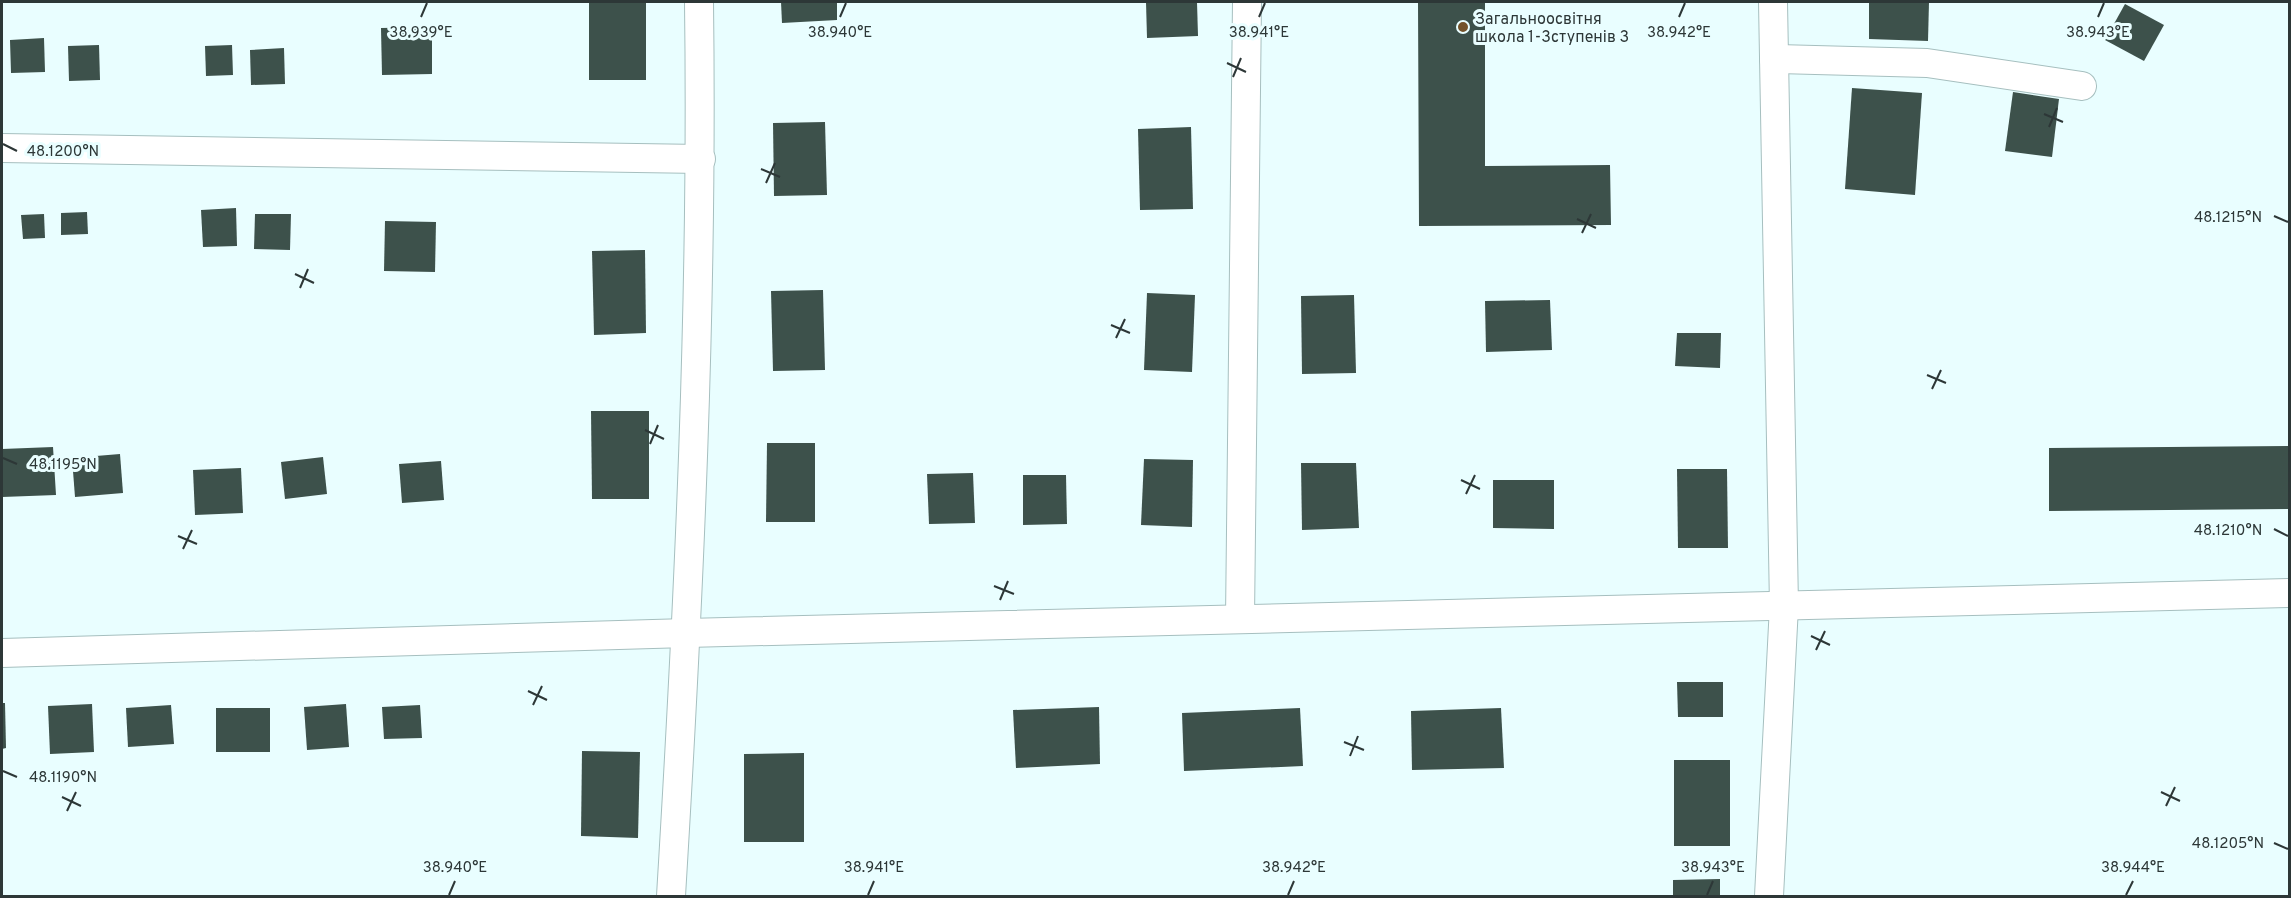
<svg xmlns="http://www.w3.org/2000/svg" width="2291" height="898" viewBox="0 0 2291 898" font-family="Overpass,sans-serif">
<style>
.building{fill:#3d514b}
.lines{fill:none;stroke-linecap:round;stroke-linejoin:round}
.minor-casing{stroke:#a6bfbf;stroke-width:30}
.minor{stroke:#fff;stroke-width:28}
.ticks{fill:none;stroke:#2d3737;stroke-width:2}
.poi-dot{fill:#74522a;stroke:#e9feff;stroke-width:2}
.labels{text-anchor:middle;stroke-width:6;stroke-linejoin:round;paint-order:stroke}
.poi-label{font-size:16px;fill:#2d3737;stroke:#e9feff;text-anchor:start}
.ticks-label{font-size:15px;text-anchor:middle;fill:#2d3737;stroke:#e9feff;stroke-width:6;stroke-linejoin:round;paint-order:stroke}
</style>
<rect width="100%" height="100%" fill="#e9feff"/>
<g class="building">
<rect x="589" y="2" width="57" height="78"/>
<polygon points="781,2 837,2 837,20 782,23"/>
<polygon points="1146,2 1197,2 1198,36 1147,38"/>
<polygon points="1418,2 1485,2 1485,166 1610,165 1611,225 1419,226"/>
<polygon points="1869,2 1929,2 1928,41 1869,39"/>
<polygon points="2125,4 2164,25 2144,61 2105,40"/>
<polygon points="432,27 432,74 382,75 381,28"/>
<polygon points="44,38 45,72 11,73 10,40"/>
<polygon points="99,45 100,80 69,81 68,46"/>
<polygon points="232,45 233,75 206,76 205,46"/>
<polygon points="284,48 285,84 251,85 250,50"/>
<polygon points="1852,88 1922,93 1915,195 1845,189"/>
<polygon points="2013,92 2059,99 2052,157 2005,151"/>
<polygon points="825,122 827,195 774,196 773,123"/>
<polygon points="1191,127 1193,209 1140,210 1138,129"/>
<polygon points="236,208 237,246 203,247 201,210"/>
<polygon points="87,212 88,234 61,235 61,213"/>
<polygon points="44,214 45,238 23,239 21,215"/>
<polygon points="255,214 291,214 290,250 254,249"/>
<polygon points="385,221 436,222 435,272 384,271"/>
<polygon points="645,250 646,333 594,335 592,251"/>
<polygon points="823,290 825,370 773,371 771,291"/>
<polygon points="1147,293 1195,295 1192,372 1144,370"/>
<polygon points="1354,295 1356,373 1302,374 1301,296"/>
<polygon points="1550,300 1552,350 1486,352 1485,301"/>
<polygon points="1677,333 1721,333 1720,368 1675,366"/>
<polygon points="591,411 649,411 649,499 592,499"/>
<polygon points="767,443 815,443 815,522 766,522"/>
<polygon points="2290,446 2290,509 2049,511 2049,448"/>
<polygon points="53,447 56,495 2,497 2,449"/>
<polygon points="120,454 123,493 75,497 72,458"/>
<polygon points="323,457 327,494 285,499 281,462"/>
<polygon points="1144,459 1193,460 1192,527 1141,525"/>
<polygon points="441,461 444,500 402,503 399,464"/>
<polygon points="1301,463 1356,463 1359,528 1302,530"/>
<polygon points="241,468 243,513 195,515 193,470"/>
<polygon points="1677,469 1727,469 1728,548 1678,548"/>
<polygon points="973,473 975,523 929,524 927,474"/>
<polygon points="1023,475 1066,475 1067,524 1023,525"/>
<polygon points="1493,480 1554,480 1554,529 1493,528"/>
<polygon points="1677,682 1723,682 1723,717 1678,717"/>
<polygon points="2,703 5,703 6,748 2,749"/>
<polygon points="92,704 94,752 50,754 48,706"/>
<polygon points="346,704 349,747 307,750 304,707"/>
<polygon points="171,705 174,744 128,747 126,708"/>
<polygon points="420,705 422,738 384,739 382,707"/>
<polygon points="1099,707 1100,764 1016,768 1013,710"/>
<rect x="216" y="708" width="54" height="44"/>
<polygon points="1300,708 1303,766 1184,771 1182,713"/>
<polygon points="1501,708 1504,768 1412,770 1411,711"/>
<polygon points="582,751 640,752 638,838 581,836"/>
<polygon points="804,753 804,842 744,842 744,754"/>
<rect x="1674" y="760" width="56" height="86"/>
<polygon points="1720,879 1720,896 1673,896 1673,880"/>
</g>
<g class="lines">
<g class="minor-casing">
<g id="minor">
<polyline points="1774,59 1927,63 2082,86"/>
<polyline points="2,148 701,159"/>
<polyline points="1240,619 1247,2"/>
<polyline points="2,653 687,633 2290,593"/>
<path d="M671,896C689,599 703,300 699,2"/>
<polyline points="1769,896 1784,606 1773,2"/>
</g>
</g>
<use href="#minor" class="minor"/>
</g>
<path class="ticks" d="M421,17L427,3M840,17L846,3M1259,17L1265,3M1679,17L1685,3M2098,17L2104,3M1227,63L1246,72M1233,77L1241,58M2044,114L2063,122M2049,127L2057,108M3,144L17,151M761,169L780,177M766,183L775,163M2274,216L2288,222M1577,219L1596,228M1582,233L1591,214M295,274L314,283M300,288L308,269M1111,325L1130,333M1116,338L1125,319M1927,375L1946,383M1932,389L1941,370M645,430L664,439M650,444L658,425M3,458L17,464M1461,480L1480,489M1466,494L1475,475M2274,529L2288,536M178,536L197,544M183,549L192,530M994,586L1014,594M1000,600L1008,581M1811,636L1830,645M1816,650L1825,631M528,691L547,700M533,705L542,686M1344,742L1364,750M1350,756L1358,736M3,771L17,777M2161,792L2180,801M62,797L81,806M2166,806L2175,787M67,811L76,792M2274,843L2288,849M449,895L455,881M868,895L874,881M1288,895L1294,881M1707,895L1713,881M2126,895L2133,881"/>
<circle class="poi-dot" cx="1463" cy="27" r="6"/>
<g class="labels">
<g class="poi-label">
<text x="1475" y="24">Загальноосвiтня<tspan x="1475" dy="18">школа 1-3ступенiв 3</tspan></text>
</g>
</g>
<g class="ticks-label">
<text x="421" y="37">38.939°E</text>
<text x="840" y="37">38.940°E</text>
<text x="1259" y="37">38.941°E</text>
<text x="1679" y="37">38.942°E</text>
<text x="2098" y="37">38.943°E</text>
<text x="63" y="156">48.1200°N</text>
<text x="2228" y="222">48.1215°N</text>
<text x="63" y="469">48.1195°N</text>
<text x="2228" y="535">48.1210°N</text>
<text x="63" y="782">48.1190°N</text>
<text x="2228" y="848">48.1205°N</text>
<text x="455" y="872">38.940°E</text>
<text x="874" y="872">38.941°E</text>
<text x="1294" y="872">38.942°E</text>
<text x="1713" y="872">38.943°E</text>
<text x="2133" y="872">38.944°E</text>
</g>
<rect width="2291" height="898" fill="none" stroke="#2d3737" stroke-width="6"/>
</svg>
